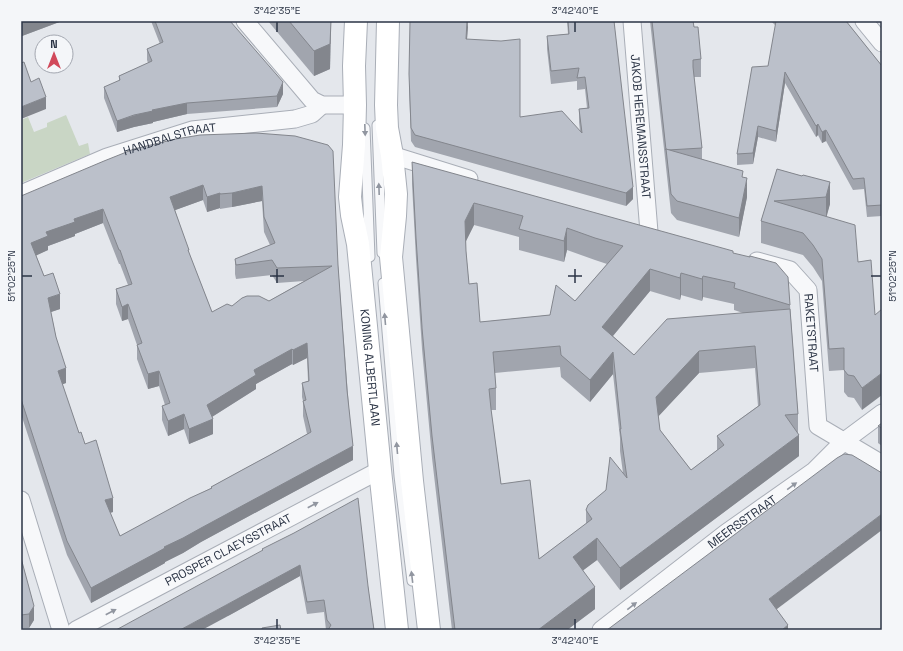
<svg xmlns="http://www.w3.org/2000/svg" width="903" height="651" viewBox="0 0 903 651" font-family="'Space Grotesk',sans-serif">
<style>
.green{fill:#c9d6c5}
.lines{fill:none;stroke-linecap:round;stroke-linejoin:round}
.lane-casing{stroke:#a9aeb7;stroke-width:11}
.street-casing{stroke:#a9aeb7;stroke-width:19}
.secondary-casing{stroke:#a9aeb7;stroke-width:24}
.lane{stroke:#f7f8fa;stroke-width:9}
.street{stroke:#f7f8fa;stroke-width:17}
.secondary{stroke:#fff;stroke-width:22}
.wall{fill:#a1a5ae;fill-rule:evenodd}
.shaded-wall{fill:#83868d}
.building{fill:#bbc0ca;stroke:#83868d;fill-rule:evenodd}
.oneway{fill:#9196a0}
.ticks{fill:none;stroke:#2b3445;stroke-width:1.5}
.labels{text-anchor:middle;stroke-width:3.5;stroke-linejoin:round;paint-order:stroke}
.street-label{font-size:12px;fill:#2b3445;stroke:#f4f6f9}
.neatline{fill:none;stroke:#2b3445;stroke-width:1.5}
.ticks-label{font-size:10px;text-anchor:middle;fill:#2b3445}
</style>
<rect width="100%" height="100%" fill="#e4e7ec"/>
<polygon class="green" points="66,115 79,146 88,143 90,154 21,183 21,120 28,117 34,132 47,127 47,123"/>
<g class="lines">
<g class="lane-casing">
<g id="lane">
<polyline points="377,125 382,253"/>
<polyline points="365,128 370,257"/>
<polyline points="383,283 399,476 412,581"/>
</g>
</g>
<g class="street-casing">
<g id="street">
<polyline points="245,21 312,100 322,105 355,105"/>
<path id="s1" d="M632,21L649,232"/>
<polyline points="864,21 882,43"/>
<polyline points="392,155 469,179"/>
<path id="s2" d="M21,194L107,157L192,130L295,119L312,114L322,105"/>
<path id="s3" d="M757,261L790,270L808,290L818,426L882,464"/>
<polyline points="21,500 61,630"/>
<path id="s4" d="M76,630L380,470"/>
<path id="s5" d="M601,630L726,533L814,471L843,442L882,413"/>
</g>
</g>
<g class="secondary-casing">
<g id="secondary">
<path id="s6" d="M356,21L354,66L355,105L354,145L350,197L352,215L358,244L380,470L397,630"/>
<polyline points="388,21 386,105 387,128 392,155 396,194 395,216 391,257 412,481 429,630"/>
</g>
</g>
<use href="#lane" class="lane"/>
<use href="#street" class="street"/>
<use href="#secondary" class="secondary"/>
</g>
<g class="wall">
<polygon points="21,21 62,21 22,36 21,34"/>
<polygon points="151,21 230,21 283,94 277,107 187,114 153,122 153,123 134,127 117,132 104,98 104,87 119,81 119,76 148,63 147,60 147,49 160,44"/>
<polygon points="268,21 331,21 330,69 314,76"/>
<polygon points="468,21 467,39 520,117 580,131 579,122 579,109 587,108 585,89 577,90 577,81 551,84 547,49 547,36 568,34 567,21 614,21 633,199 626,206 415,147 411,141 409,86"/>
<polygon points="650,21 693,21 694,27 701,59 701,77 694,77 702,148 702,159 743,178 747,197 739,237 677,220 671,213"/>
<polygon points="771,21 846,21 882,66 882,216 867,217 864,189 853,190 826,141 822,143 818,135 816,137 785,83 776,142 758,137 753,164 737,165 737,154 768,66 776,26"/>
<path d="M256,133L338,265L353,460L201,542L183,553L165,562V563L156,568L91,603L67,555L21,414V196ZM203,200L207,212L220,208V209L232,207L262,201L264,232L270,245L235,259V274L236,279L272,275L277,283L304,281L269,301L232,306L212,312L189,253L175,210ZM103,223L119,264H120L128,285L116,289V304L122,321L128,319L137,345V359L148,389L159,386L165,405L162,406V420L168,436L184,429L189,444L213,434L212,417L256,389V384L292,364L293,365L307,358L308,381L302,383V397L303,401V416L307,434L270,455L211,487V488L120,536L110,513L113,512L85,444L79,433L62,384L66,383L56,337L51,312L60,309L44,276L36,255L48,250V246L75,236V234Z"/>
<path d="M412,162L733,253L790,305L798,414V433L799,456L620,590L597,560L583,570L595,609L567,630H452L432,458L422,349L416,259L412,184ZM474,225L519,237V250L564,262L567,250L595,260L607,264L575,301L550,315L480,322L469,284L466,251V241ZM650,291L680,300L681,295L702,301L703,297L734,304V310L743,313L634,355L613,336ZM560,367L561,377L590,402L613,374L620,438V451L623,473L586,510V524L539,559L501,484L491,410H496V388L495,373ZM755,368L758,406L717,436V450L691,470L660,430L658,416L699,373Z"/>
<polygon points="777,169 802,176 830,182 830,204 826,216 858,262 871,260 862,410 854,398 848,397 844,392 844,370 829,371 822,281 813,267 803,255 761,243 761,221"/>
<polygon points="882,423 882,446 878,443 878,426"/>
<polygon points="262,549 368,586 374,630 326,630 324,612 307,614 300,576 228,616 262,551"/>
<polygon points="21,558 34,620 29,628 21,628"/>
</g>
<g class="shaded-wall">
<polygon points="22,21 62,21 22,36"/>
<polygon points="331,21 330,69 314,76 314,51"/>
<polygon points="467,21 468,27 466,51 466,39"/>
<polygon points="785,72 785,83 776,142 776,131"/>
<polygon points="283,82 283,94 277,107 277,96"/>
<polygon points="46,97 46,109 21,119 21,107"/>
<polygon points="187,103 187,114 153,122 153,123 134,127 117,132 117,121 152,110"/>
<polygon points="818,124 818,135 816,137 816,126"/>
<polygon points="758,126 758,137 753,164 753,153"/>
<polygon points="826,130 826,141 822,143 822,132"/>
<polygon points="747,178 747,197 739,237 739,218"/>
<polygon points="830,182 830,204 826,219 826,197"/>
<polygon points="203,185 203,200 170,212 170,197"/>
<polygon points="262,186 262,201 232,207 232,193"/>
<polygon points="633,187 633,199 626,206 626,193"/>
<polygon points="220,193 220,208 207,212 207,197"/>
<polygon points="474,203 474,225 465,243 465,221"/>
<polygon points="103,209 103,223 75,234 75,236 48,246 48,250 31,258 31,243 46,232 74,219"/>
<polygon points="567,228 567,250 564,262 564,241"/>
<polygon points="650,269 650,291 602,349 602,327"/>
<polygon points="681,273 681,295 680,300 680,278"/>
<polygon points="703,276 703,297 702,301 702,279"/>
<polygon points="60,294 60,309 48,313 48,298"/>
<polygon points="128,304 128,319 122,321 122,307"/>
<polygon points="307,343 307,358 293,365 293,350"/>
<polygon points="292,349 292,364 256,384 256,389 207,420 207,405 254,370"/>
<polygon points="699,351 699,373 656,419 656,397"/>
<polygon points="613,352 613,374 590,402 590,380"/>
<polygon points="66,368 66,383 58,386 58,371"/>
<polygon points="159,371 159,386 148,389 148,374"/>
<polygon points="882,373 882,395 862,410 862,388"/>
<polygon points="184,414 184,429 168,436 168,421"/>
<polygon points="213,419 213,434 189,444 189,429"/>
<polygon points="799,435 799,456 620,590 620,568"/>
<polygon points="353,446 353,460 201,542 183,553 165,562 165,563 156,568 91,603 91,588 164,547"/>
<polygon points="113,498 113,512 105,514 105,500"/>
<polygon points="882,514 882,530 769,615 769,599"/>
<polygon points="597,538 597,560 573,578 573,557"/>
<polygon points="300,565 300,576 228,616 202,630 180,630"/>
<polygon points="595,587 595,609 567,630 538,630"/>
<polygon points="34,606 34,620 29,628 29,614"/>
<polygon points="788,625 788,630 782,630"/>
</g>
<g class="building">
<polygon points="155,21 230,21 283,82 277,96 187,103 152,110 153,111 134,115 117,121 104,87 120,80 119,76 152,61 147,49 163,42"/>
<polygon points="289,21 331,21 330,44 314,51"/>
<polygon points="410,21 467,21 466,39 501,41 520,39 520,117 562,111 582,133 579,109 589,108 585,77 577,78 579,68 551,71 547,36 569,34 568,21 614,21 633,187 626,193 415,135 411,128 409,74"/>
<polygon points="652,21 693,21 694,27 698,27 701,59 693,60 693,67 702,148 668,150 666,149 666,150"/>
<polygon points="776,21 846,21 882,66 882,205 867,206 864,178 853,179 826,130 822,132 818,124 816,126 785,72 776,131 758,126 753,153 737,154 752,67 768,66"/>
<polygon points="24,62 31,82 39,78 46,97 21,107 21,63"/>
<path d="M256,133L295,136L328,145L333,151L338,265L347,390L353,446L201,528L183,538L164,547L165,548L156,553L91,588L67,541L21,399V196L104,161L134,149L176,139L200,135ZM203,185L207,197L220,193V194L232,193L262,186L264,217L275,243L235,259L236,265L272,260L277,268L332,266L269,301L259,296H247L242,298L232,306L227,304L212,312L188,250H189L170,197ZM103,209L119,250H120L132,284L116,289L122,307L128,304L142,343L137,345L148,374L159,371L170,403L162,406L168,421L184,414L189,429L213,419L207,405L256,375L254,370L292,349L293,350L307,343L309,381L302,383L306,400L303,401L311,432L270,455L244,469L211,487L212,488L190,498L120,536L105,500L113,498L96,440L85,444L81,432L79,433L58,371L66,368L56,337L48,298L60,294L53,273L44,276L31,243L48,236L46,232L75,222L74,219Z"/>
<polygon points="666,149 743,171 742,177 747,178 739,218 677,201 671,194"/>
<path d="M412,162L733,251V253L750,257V256L776,263L788,277L790,305L734,288L735,283L703,276L702,279L681,273L680,278L650,269L602,327L634,355L667,319L790,309L798,414L785,415L799,435L620,568L597,538L573,557L595,587L538,630H455L432,436L422,328V327L416,238ZM474,203L523,216L519,229L564,241L567,228L595,238L623,246L575,301L556,285L550,315L480,322L477,283L469,284L466,251L465,221ZM560,346L561,355L590,380L613,352L621,429H620L627,478L610,457L606,490L588,505L586,510L592,519L539,559L530,480L501,484L491,409L489,389L496,388L493,352ZM755,346L760,405L717,436L724,445L691,470L660,430L656,397L699,351Z"/>
<polygon points="777,169 802,176 803,175 830,182 826,197 774,201 855,225 858,262 871,260 875,315 882,309 882,373 862,388 854,376 848,375 844,370 844,348 829,349 822,259 813,245 803,233 761,221"/>
<polygon points="882,423 882,428 878,426"/>
<polygon points="844,454 852,455 882,473 882,514 769,599 788,625 782,630 607,630 837,458"/>
<polygon points="358,498 368,586 374,630 328,630 331,625 327,620 324,600 307,602 300,565 180,630 116,630 263,550 262,549 294,533"/>
<polygon points="21,558 34,606 29,614 21,615"/>
<polygon points="280,625 281,630 262,630 262,628"/>
</g>
<defs><path id="oneway-solid" d="M-6-.8H1V-3.2L6.5 0L1 3.2V.8H-6Z"/></defs>
<g class="oneway">
<use href="#oneway-solid" transform="translate(365 130) rotate(88)"/>
<use href="#oneway-solid" transform="translate(379 189) rotate(-92)"/>
<use href="#oneway-solid" transform="translate(385 319) rotate(-95)"/>
<use href="#oneway-solid" transform="translate(397 448) rotate(-95)"/>
<use href="#oneway-solid" transform="translate(792 486) rotate(-36)"/>
<use href="#oneway-solid" transform="translate(313 505) rotate(-28)"/>
<use href="#oneway-solid" transform="translate(412 577) rotate(-97)"/>
<use href="#oneway-solid" transform="translate(632 606) rotate(-38)"/>
<use href="#oneway-solid" transform="translate(111 612) rotate(-28)"/>
</g>
<path class="ticks" d="M277,22V32M575,22V32M277,269V283M575,269V283M22,276H32M270,276H284M568,276H582M871,276H881M277,619V629M575,619V629"/>
<g class="labels">
<g class="street-label">
<text dy="4" stroke="none"><textPath href="#s1" startOffset="106">JAKOB HEREMANSSTRAAT</textPath></text>
<text dy="4" stroke="none"><textPath href="#s2" startOffset="159">HANDBALSTRAAT</textPath></text>
<text dy="4" stroke="none"><textPath href="#s3" startOffset="104">RAKETSTRAAT</textPath></text>
<text dy="4" stroke="none"><textPath href="#s6" startOffset="348">KONING ALBERTLAAN</textPath></text>
<text dy="4" stroke="none"><textPath href="#s5" startOffset="178">MEERSSTRAAT</textPath></text>
<text dy="4" stroke="none"><textPath href="#s4" startOffset="172">PROSPER CLAEYSSTRAAT</textPath></text>
</g>
</g>
<rect width="903" height="651" fill="none" stroke="#f4f6f9" stroke-width="44"/>
<g transform="translate(54 54)"><circle r="19" fill="#f4f6f9" stroke="#a4a8b1"/>
<path d="M0-3L7 15L0 10L-7 15Z" fill="#d1495b"/>
<text y="-6" font-size="11" font-weight="bold" text-anchor="middle" fill="#2b3445">N</text>
</g>
<rect x="22" y="22" width="859" height="607" class="neatline"/>
<g class="ticks-label">
<text x="277" y="14">3°42'35"E</text>
<text x="575" y="14">3°42'40"E</text>
<text transform="translate(11 276) rotate(-90)" y="4">51°02'25"N</text>
<text transform="translate(892 276) rotate(-90)" y="4">51°02'25"N</text>
<text x="277" y="644">3°42'35"E</text>
<text x="575" y="644">3°42'40"E</text>
</g>
</svg>
